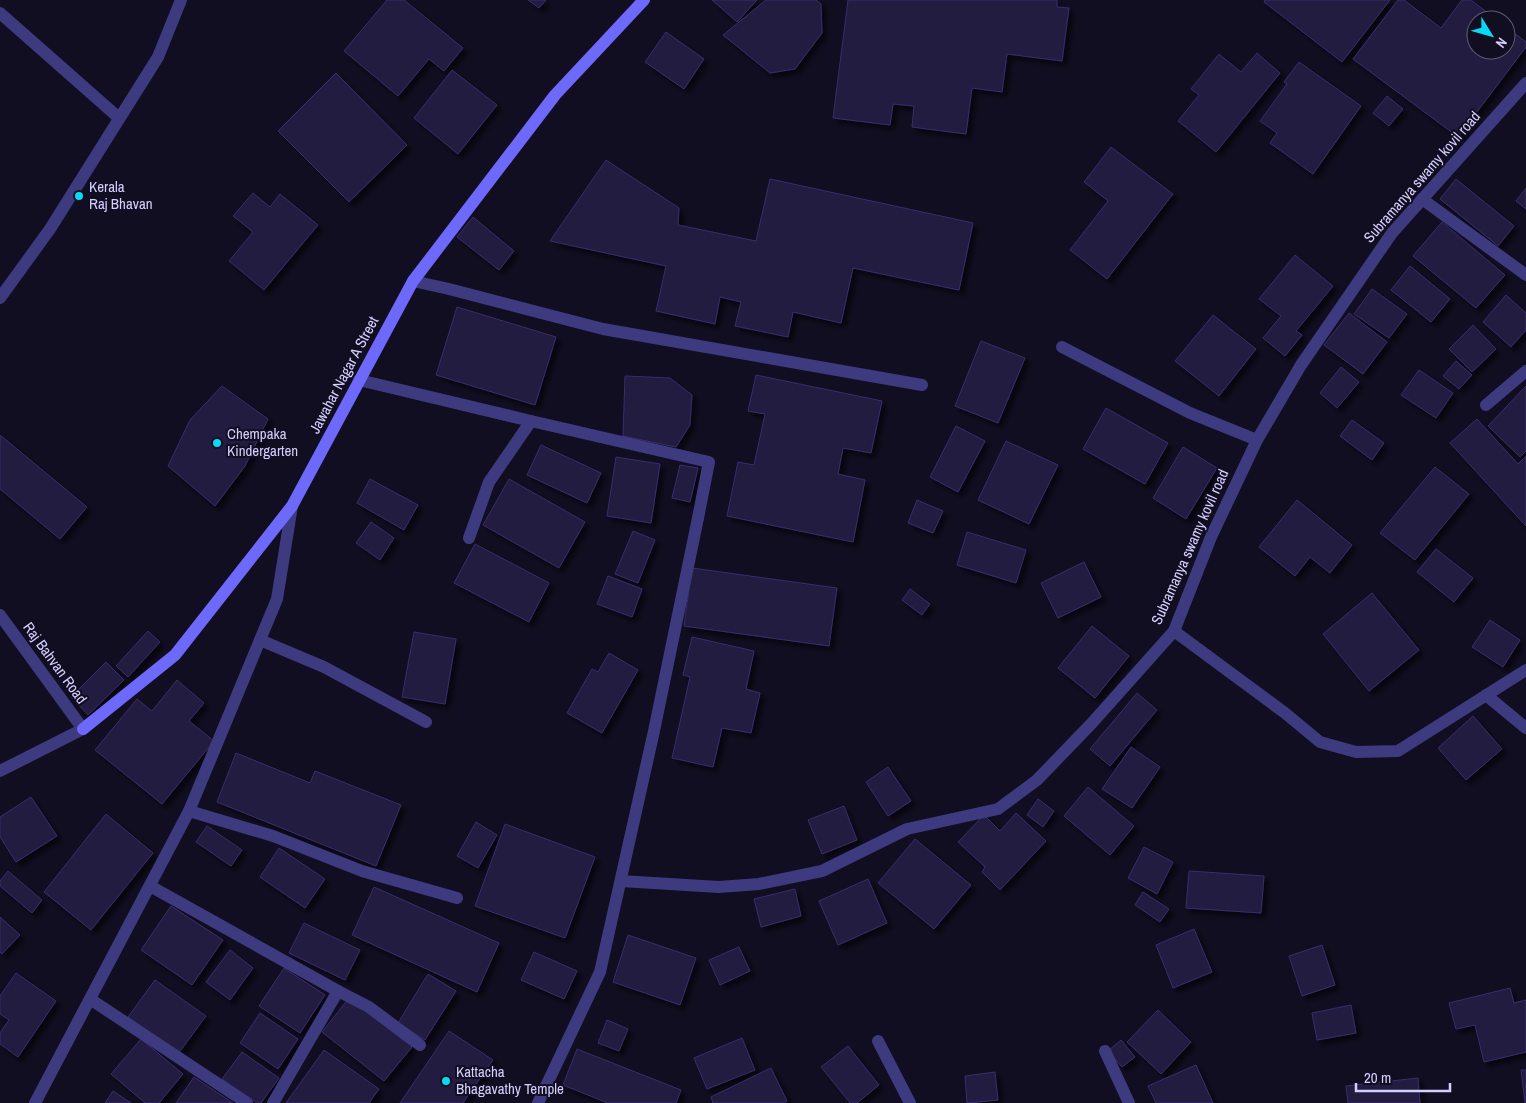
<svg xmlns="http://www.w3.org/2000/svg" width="1526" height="1103" viewBox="0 0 1526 1103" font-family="'Archivo Narrow',sans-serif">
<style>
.building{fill:#221a41;stroke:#3a2d6d;filter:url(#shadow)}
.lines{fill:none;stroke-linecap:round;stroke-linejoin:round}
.lane{stroke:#3d3a7f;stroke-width:12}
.street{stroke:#3d3a7f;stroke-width:12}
.secondary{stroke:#6d69fb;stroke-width:12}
.poi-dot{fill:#07daf2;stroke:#110e21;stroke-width:2}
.labels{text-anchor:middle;stroke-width:4;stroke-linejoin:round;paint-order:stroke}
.street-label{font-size:15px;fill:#d5cffe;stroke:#110e21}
.poi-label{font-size:15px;fill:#d5cffe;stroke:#110e21;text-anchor:start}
</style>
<defs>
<filter id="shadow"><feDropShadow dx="4.5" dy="4.5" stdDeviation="2.5" flood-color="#0009"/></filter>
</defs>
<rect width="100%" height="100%" fill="#110e21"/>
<g class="building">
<polygon points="387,0 404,0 463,48 444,71 429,59 398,96 344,51"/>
<polygon points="528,0 546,0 539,8"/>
<polygon points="712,0 757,0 737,22"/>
<polygon points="766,0 816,0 821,4 822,33 795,69 770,73 723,35"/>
<polygon points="848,0 1057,0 1057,7 1069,8 1062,61 1007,54 1002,92 972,88 966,134 912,127 914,106 893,104 890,125 833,118"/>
<polygon points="1265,0 1390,0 1342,62 1264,2"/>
<polygon points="1398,0 1404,0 1441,28 1462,0 1471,0 1497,20 1476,20 1476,50 1506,50 1506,27 1526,42 1526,47 1458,137 1353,59"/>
<polygon points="666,32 704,59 684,89 645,62"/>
<polygon points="1257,53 1280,73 1216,152 1178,121 1199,95 1191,89 1219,54 1241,72"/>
<polygon points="1299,62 1361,106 1313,174 1270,143 1277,133 1260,121 1287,84 1284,82"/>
<polygon points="452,70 497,105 458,154 414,118"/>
<polygon points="336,73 407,145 349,202 278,131"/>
<polygon points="1387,96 1403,109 1389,126 1373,113"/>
<polygon points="1111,147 1173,194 1107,279 1070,250 1108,201 1084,182"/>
<polygon points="606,160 679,208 678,225 756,241 770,179 973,223 959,290 853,268 841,323 793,312 788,337 735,326 741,302 720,297 715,324 656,311 666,266 550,241"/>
<polygon points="1456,179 1514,226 1498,246 1440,199"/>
<polygon points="1526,188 1526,209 1516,201"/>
<polygon points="253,193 270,207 280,194 318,225 264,290 229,261 253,232 233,216"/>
<polygon points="473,217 514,251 499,270 457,237"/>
<polygon points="1442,222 1505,275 1476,308 1413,256"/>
<polygon points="1295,255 1333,286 1296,331 1302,335 1285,356 1263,338 1281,316 1259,299"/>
<polygon points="1410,266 1450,299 1431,322 1391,290"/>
<polygon points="1372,289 1407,314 1389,338 1354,314"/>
<polygon points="1506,295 1526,313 1526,330 1511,347 1483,322"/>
<polygon points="457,307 556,337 535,405 436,375"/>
<polygon points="1349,313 1387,342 1363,374 1324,345"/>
<polygon points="1213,315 1256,349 1219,396 1175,361"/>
<polygon points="1473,325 1496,349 1472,372 1449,349"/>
<polygon points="981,341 1025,358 998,423 955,406"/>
<polygon points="1456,361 1472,375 1459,389 1443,376"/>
<polygon points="1341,367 1359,382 1337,408 1320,393"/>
<polygon points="1419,370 1453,393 1436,418 1401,395"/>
<polygon points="756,375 882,401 871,453 843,448 838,474 865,480 853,542 727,516 738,462 754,465 765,414 748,411"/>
<polygon points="625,376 670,378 692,395 690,425 676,447 623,436"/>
<polygon points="222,386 268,419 245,466 215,506 168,466 190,420"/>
<polygon points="1526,386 1526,451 1520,457 1488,426"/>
<polygon points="1106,408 1168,443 1145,484 1083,449"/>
<polygon points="1477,419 1518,464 1526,456 1526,526 1450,443"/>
<polygon points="1352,420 1384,443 1372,460 1340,436"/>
<polygon points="956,426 985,441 958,492 930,477"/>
<polygon points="0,435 87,507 60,539 0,489"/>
<polygon points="1006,441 1058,465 1029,524 978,500"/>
<polygon points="541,445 601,473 587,503 527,475"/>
<polygon points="1183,447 1217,468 1186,519 1153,498"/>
<polygon points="616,457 660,464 651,523 607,516"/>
<polygon points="680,465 698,468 690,502 672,498"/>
<polygon points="1435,467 1469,494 1415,560 1380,533"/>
<polygon points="370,479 418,505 404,530 357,503"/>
<polygon points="509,479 585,522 559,568 483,525"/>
<polygon points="917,500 943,511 933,533 908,523"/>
<polygon points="1297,500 1352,545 1330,573 1310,557 1295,576 1259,547"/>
<polygon points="371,522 394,538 380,560 356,543"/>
<polygon points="633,531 655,540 638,583 615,574"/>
<polygon points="967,532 1026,550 1016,583 957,565"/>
<polygon points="475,544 549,583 529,622 454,583"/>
<polygon points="1436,549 1473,578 1454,602 1417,572"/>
<polygon points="1084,562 1101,597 1058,618 1041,583"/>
<polygon points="692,568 837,588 829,646 684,626"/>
<polygon points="608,576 642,589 632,617 597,604"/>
<polygon points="910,589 930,604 922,615 902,600"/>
<polygon points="1372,593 1419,650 1369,691 1323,634"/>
<polygon points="1490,620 1520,640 1503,667 1472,647"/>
<polygon points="1092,626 1129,656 1095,698 1058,668"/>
<polygon points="148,631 160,642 128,677 116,666"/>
<polygon points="414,632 456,639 445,704 402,697"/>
<polygon points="692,637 754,651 746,689 760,693 751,733 722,728 713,767 672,758 690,677 683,675"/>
<polygon points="609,653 638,670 602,733 567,713 592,669 598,672"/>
<polygon points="106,662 124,680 88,715 71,697"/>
<polygon points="177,680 204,703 189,721 214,741 162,804 95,750 137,699 152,711"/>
<polygon points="1137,693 1157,710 1110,766 1090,749"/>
<polygon points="1473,716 1502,749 1466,780 1438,748"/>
<polygon points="1131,747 1160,767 1132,808 1102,789"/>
<polygon points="236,753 310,783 315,771 401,805 376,866 217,802"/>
<polygon points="888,767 911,801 888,816 866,782"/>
<polygon points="1088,787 1134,826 1110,855 1064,816"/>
<polygon points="31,797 57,836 16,862 0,837 0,817"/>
<polygon points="1038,799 1054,811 1043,827 1027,815"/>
<polygon points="844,806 857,840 822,854 808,820"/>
<polygon points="1016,813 1046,841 1000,890 982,872 985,867 958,842 984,815 1000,831"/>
<polygon points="106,814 153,853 91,930 44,892"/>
<polygon points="476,822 497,835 478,868 457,856"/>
<polygon points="505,824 595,857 565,938 475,906"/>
<polygon points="207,826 242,850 231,866 196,842"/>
<polygon points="915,839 971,885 934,929 878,883"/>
<polygon points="1144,847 1173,862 1157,894 1128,878"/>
<polygon points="279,848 325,879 305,908 260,877"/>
<polygon points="8,871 42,900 32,913 0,886 0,881"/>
<polygon points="1189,871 1264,876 1261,913 1186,908"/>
<polygon points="868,879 887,923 838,945 819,901"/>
<polygon points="374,887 499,943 477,992 352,935"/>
<polygon points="795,889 801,916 761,927 754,899"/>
<polygon points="1143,892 1169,909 1160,922 1135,905"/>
<polygon points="171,906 223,940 192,985 141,950"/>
<polygon points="0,917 20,935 2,954 0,952"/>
<polygon points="304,923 360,950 345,980 289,953"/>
<polygon points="1194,929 1212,972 1173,988 1156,945"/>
<polygon points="628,935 696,958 680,1005 613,982"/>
<polygon points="1322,945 1335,985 1302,996 1289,956"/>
<polygon points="739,947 750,971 720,985 709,960"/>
<polygon points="230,950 253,968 230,1000 206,982"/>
<polygon points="534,952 577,971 564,999 521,980"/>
<polygon points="284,968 325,995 300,1033 259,1006"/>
<polygon points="16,973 56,1001 18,1057 0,1044 0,1033 9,1020 0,1014 0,996"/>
<polygon points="428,974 456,991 425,1040 398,1023"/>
<polygon points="155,980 206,1016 178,1054 128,1017"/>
<polygon points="1510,988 1514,1003 1526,1000 1526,1052 1484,1062 1475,1025 1456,1029 1449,1003"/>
<polygon points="349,998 412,1047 384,1081 322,1032"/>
<polygon points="1351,1005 1356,1033 1317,1040 1312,1013"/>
<polygon points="1158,1010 1191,1042 1161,1074 1127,1042"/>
<polygon points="260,1013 298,1039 278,1069 240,1043"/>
<polygon points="607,1020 628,1029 619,1051 598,1043"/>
<polygon points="449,1031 493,1060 463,1103 400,1103"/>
<polygon points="742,1038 755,1070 707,1089 694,1058"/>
<polygon points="141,1039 183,1074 159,1103 145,1103 111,1074"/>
<polygon points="1121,1040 1135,1057 1122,1067 1108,1051"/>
<polygon points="848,1046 879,1085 857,1103 850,1103 821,1067"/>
<polygon points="577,1049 681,1090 676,1103 608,1103 563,1085"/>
<polygon points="324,1050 379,1089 369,1103 286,1103"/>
<polygon points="242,1052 279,1078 261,1103 257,1103 222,1079"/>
<polygon points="1196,1065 1213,1103 1156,1103 1148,1086"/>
<polygon points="771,1068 787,1101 783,1103 713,1103 711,1097"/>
<polygon points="1521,1070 1526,1070 1526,1103 1525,1103"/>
<polygon points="995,1072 998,1100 967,1103 965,1076"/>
<polygon points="194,1077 233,1103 176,1103"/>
<polygon points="1418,1078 1420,1103 1348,1103 1346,1086"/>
<polygon points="113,1091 131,1103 105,1103"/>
</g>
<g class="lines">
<g class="lane">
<polyline points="0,13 119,118"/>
<polyline points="0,298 50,229 158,57 181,0"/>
<polyline points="531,421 709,462 698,518"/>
<polyline points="0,615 83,729"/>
</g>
<g class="street">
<polyline points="1422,199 1526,275"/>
<polyline points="413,281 449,289 603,329 922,385"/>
<polyline points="1062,347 1190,413 1257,440"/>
<polyline points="359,380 531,421 489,482 469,538"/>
<polyline points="1486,405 1526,371"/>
<polyline points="1174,631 1285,713 1320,742 1356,752 1398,751 1526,670"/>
<polyline points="260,640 324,667 426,722"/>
<polyline points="1486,695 1526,728"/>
<polyline points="0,771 83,729"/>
<polyline points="189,811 273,836 362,871 457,898"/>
<polyline points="621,881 719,887 759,884 822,871 907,829 998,809 1037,780 1092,723 1174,631 1211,537 1257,440 1301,365 1392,233 1526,83"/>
<polyline points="150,886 338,991 273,1103"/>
<polyline points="338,991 369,1007 420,1045"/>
<polyline points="90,999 247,1103"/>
<polyline points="878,1041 910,1103"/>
<polyline points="1105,1051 1129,1103"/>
<polyline points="35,1103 189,811 277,599 292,506"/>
<polyline points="538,1103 600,972 654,731 698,518"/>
</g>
<polyline class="secondary" points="83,729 175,655 292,506 413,281 555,95 644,0"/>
</g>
<g class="poi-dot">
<circle cx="79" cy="196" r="5"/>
<circle cx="217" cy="443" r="5"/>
<circle cx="446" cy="1081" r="5"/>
</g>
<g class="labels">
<g class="street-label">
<text transform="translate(1422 177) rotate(-49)" y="5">Subramanya swamy kovil road</text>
<text transform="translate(344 375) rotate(-62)" y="5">Jawahar Nagar A Street</text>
<text transform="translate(1190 547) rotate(-66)" y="5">Subramanya swamy kovil road</text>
<text transform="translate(55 663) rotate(54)" y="5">Raj Bahvan Road</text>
</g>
<g class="poi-label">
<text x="89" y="192">Kerala<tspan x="89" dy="17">Raj Bhavan</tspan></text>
<text x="227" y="439">Chempaka<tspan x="227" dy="17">Kindergarten</tspan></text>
<text x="456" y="1077">Kattacha<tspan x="456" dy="17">Bhagavathy Temple</tspan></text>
</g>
</g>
<g transform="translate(1491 35) rotate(127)"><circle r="24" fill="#110e21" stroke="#5f5b79"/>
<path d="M0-4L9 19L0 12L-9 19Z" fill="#07daf2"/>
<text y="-8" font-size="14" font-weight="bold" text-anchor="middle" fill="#d5cffe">N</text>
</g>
<path d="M1356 1083v8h94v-8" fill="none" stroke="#d5cffe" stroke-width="2.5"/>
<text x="1364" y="1083" font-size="15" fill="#d5cffe" stroke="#110e21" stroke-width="4" paint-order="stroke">20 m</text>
</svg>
